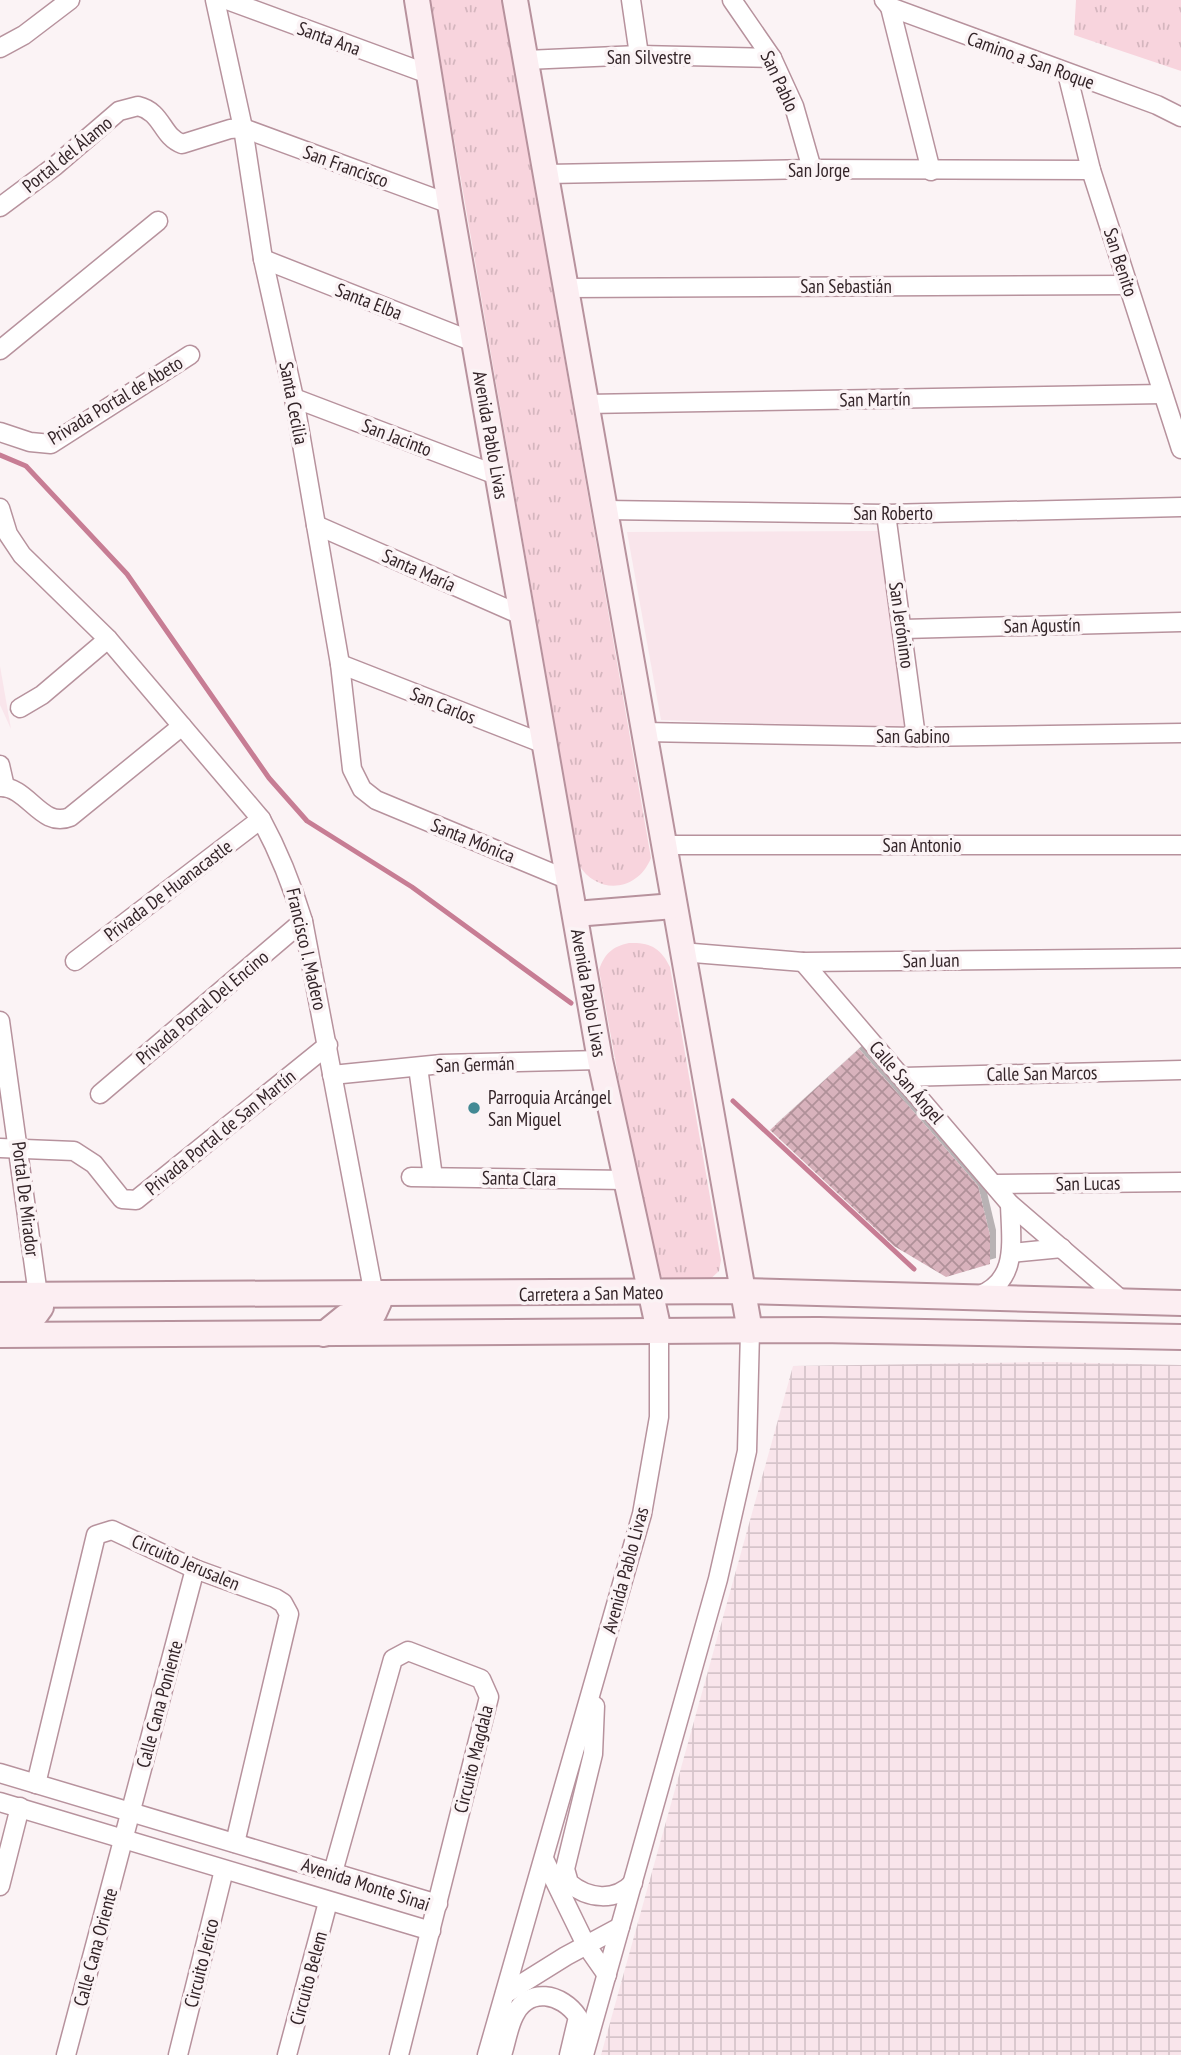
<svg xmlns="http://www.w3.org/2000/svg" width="1181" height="2055" viewBox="0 0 1181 2055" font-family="'PT Sans Narrow',sans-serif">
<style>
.built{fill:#f9e5eb}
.industrial{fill:url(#industrial-grid)}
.grass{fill:url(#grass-tufts)}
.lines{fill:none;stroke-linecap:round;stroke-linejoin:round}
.stream{stroke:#c77d94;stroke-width:5}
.building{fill:url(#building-cross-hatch);filter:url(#shadow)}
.street-casing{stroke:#b7929d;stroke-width:21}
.secondary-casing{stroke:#b7929d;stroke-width:28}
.street{stroke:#fff;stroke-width:18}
.secondary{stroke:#fceef2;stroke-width:24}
.poi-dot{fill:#438994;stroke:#fbf3f5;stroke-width:2.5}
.labels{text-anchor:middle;stroke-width:7;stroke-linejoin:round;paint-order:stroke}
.street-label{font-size:19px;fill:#332428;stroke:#fbf3f5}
.poi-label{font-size:19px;fill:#332428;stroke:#fbf3f5;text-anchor:start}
</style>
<defs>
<pattern id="industrial-grid" width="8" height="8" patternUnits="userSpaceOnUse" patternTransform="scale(1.75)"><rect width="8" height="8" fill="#f9e5eb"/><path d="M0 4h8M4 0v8" fill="none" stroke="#d6c4ca"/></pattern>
<pattern id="grass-tufts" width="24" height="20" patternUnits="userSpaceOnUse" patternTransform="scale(1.75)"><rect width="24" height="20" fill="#f8d4dd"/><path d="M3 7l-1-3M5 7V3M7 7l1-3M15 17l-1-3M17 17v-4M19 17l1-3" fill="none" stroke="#d5b6be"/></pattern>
<pattern id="building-cross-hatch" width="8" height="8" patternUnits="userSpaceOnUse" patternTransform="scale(1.75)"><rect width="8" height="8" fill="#d8b2bc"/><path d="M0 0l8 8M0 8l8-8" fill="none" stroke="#b09199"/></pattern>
<filter id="shadow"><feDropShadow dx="6" dy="-6" stdDeviation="0" flood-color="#0004"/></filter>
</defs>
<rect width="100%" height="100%" fill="#fbf3f5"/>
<g class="built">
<polygon points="878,531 905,728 661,720 627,532"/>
<polygon points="0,666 11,729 0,705"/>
</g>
<polygon class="industrial" points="1048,1362 1181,1365 1181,2055 601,2055 793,1366"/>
<g class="grass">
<path d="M430,0H502L651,858C638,891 598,896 579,865Z"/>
<polygon points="1076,0 1181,0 1181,71 1074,35"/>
<path d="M629,943C650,942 661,948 670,967L721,1260L719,1271L705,1284C679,1284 660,1287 651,1259L599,970C605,953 612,947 629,943Z"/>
</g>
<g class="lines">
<g class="stream">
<polyline points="0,455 26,466 127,574 269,778 307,821 412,887 571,1003"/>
<polyline points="733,1101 914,1269"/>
</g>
</g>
<polygon class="building" points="859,1049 978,1186 990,1236 990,1264 946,1277 894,1246 770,1130"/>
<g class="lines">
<g class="street-casing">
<g id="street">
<polyline points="215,0 243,128 263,259 294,398 340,664 352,769 362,789 376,800 571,881"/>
<polyline points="227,0 431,75"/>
<polyline points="631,0 639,55"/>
<polyline points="732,0 772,58 794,106 812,169"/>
<polyline points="884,0 890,7 1157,105 1181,117"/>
<polyline points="890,7 931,171"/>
<polyline points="0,48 24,35 70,0"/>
<polyline points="526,60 639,55 772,58"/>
<polyline points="1067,73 1091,170 1181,449"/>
<polyline points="547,174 812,169 1091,170"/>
<path d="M0,207L55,166L119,111L138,106C163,112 161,136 182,144L230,129L243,128L450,204"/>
<polyline points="263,259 474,342"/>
<polyline points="565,288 1128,285"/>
<polyline points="0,350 158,221"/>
<polyline points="294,398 499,476"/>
<polyline points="586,404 1163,394"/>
<polyline points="0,432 30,442 51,444 190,355"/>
<path d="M0,508L8,534L22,555L108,639L261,819C279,852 292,885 303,921L374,1295"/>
<polyline points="605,510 886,514 1181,507"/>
<polyline points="886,514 916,737"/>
<polyline points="316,525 521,615"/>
<polyline points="903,629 1181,622"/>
<polyline points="340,664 547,745"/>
<polyline points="20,708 42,695 108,639"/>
<polyline points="644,732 916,737 1181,733"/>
<polyline points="0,765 5,787"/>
<path d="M0,787C28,786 41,829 70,817L182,726"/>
<polyline points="664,845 1181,845"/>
<polyline points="681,952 803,962 1181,958"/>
<polyline points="75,961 261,819"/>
<polyline points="803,962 1010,1204 1125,1303"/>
<polyline points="0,1021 38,1295"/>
<polyline points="418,1067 433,1177"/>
<polyline points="332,1075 442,1064 600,1060"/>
<polyline points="903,1077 1181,1070"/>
<polyline points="100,1094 303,921"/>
<polyline points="0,1148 74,1151 94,1164 122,1199 136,1200 328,1045"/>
<polyline points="411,1177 627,1180"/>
<polyline points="996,1184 1181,1182"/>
<polyline points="1011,1253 1062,1248"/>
<path d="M978,1296C1019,1281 1011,1241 1010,1204"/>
<path d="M595,1706L593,1754L565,1869L569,1883C588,1899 615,1902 633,1883"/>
<polyline points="0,1773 438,1904"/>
<polyline points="36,1784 96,1535 112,1530 195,1569 275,1598 283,1603 289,1614 235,1843"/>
<polyline points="0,1802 431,1931"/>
<polyline points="544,1859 586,1945 607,1975"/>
<polyline points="333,1872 393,1659 408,1651 481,1679 489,1697 399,2055"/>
<polyline points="0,1886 20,1807"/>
<polyline points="505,1994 566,1956 620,1927"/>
<polyline points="66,2055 195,1569"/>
<polyline points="178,2055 224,1870"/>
<polyline points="287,2055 328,1902"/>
<polyline points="487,2055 642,1514 659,1417 659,1331"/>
<path d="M502,2055C506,2043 508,2028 514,2016C528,1986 562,1993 578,2017L569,2055"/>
<polyline points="584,2055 718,1579 747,1451 750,1331"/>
</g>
</g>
<g class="secondary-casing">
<g id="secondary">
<polyline points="417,0 450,204 600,1060 659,1331"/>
<polyline points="515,0 750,1331"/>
<polyline points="575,914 674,906"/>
<polyline points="0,1295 742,1291 1181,1303"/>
<polyline points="0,1322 4,1317 36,1314 41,1307 38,1295"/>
<polyline points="324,1334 345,1317 374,1313 379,1302 374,1295"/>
<polyline points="0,1335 819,1330 1181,1337"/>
</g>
</g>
<use href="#street" class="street"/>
<use href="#secondary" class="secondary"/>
</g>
<circle class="poi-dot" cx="474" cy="1108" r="7"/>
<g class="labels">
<g class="street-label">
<text transform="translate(329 38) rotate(20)" y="7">Santa Ana</text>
<text x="649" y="64">San Silvestre</text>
<text transform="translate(1031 60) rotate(20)" y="7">Camino a San Roque</text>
<text transform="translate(780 81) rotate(65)" y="7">San Pablo</text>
<text transform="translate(67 154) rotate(-39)" y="7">Portal del Álamo</text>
<text transform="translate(346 166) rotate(20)" y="7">San Francisco</text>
<text x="819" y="177">San Jorge</text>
<text transform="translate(1121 262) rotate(72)" y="7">San Benito</text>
<text x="846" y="293">San Sebastián</text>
<text transform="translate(369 301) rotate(21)" y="7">Santa Elba</text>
<text transform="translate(875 399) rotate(-1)" y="7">San Martín</text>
<text transform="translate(115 400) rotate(-31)" y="7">Privada Portal de Abeto</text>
<text transform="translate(294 403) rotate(79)" y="7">Santa Cecilia</text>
<text transform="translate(491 435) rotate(80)" y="7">Avenida Pablo Livas</text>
<text transform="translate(397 437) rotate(21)" y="7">San Jacinto</text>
<text x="893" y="520">San Roberto</text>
<text transform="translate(419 570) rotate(24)" y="7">Santa María</text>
<text transform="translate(902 625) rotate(82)" y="7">San Jerónimo</text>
<text transform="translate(1042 625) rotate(-1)" y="7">San Agustín</text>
<text transform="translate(443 705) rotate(22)" y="7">San Carlos</text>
<text x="913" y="743">San Gabino</text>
<text transform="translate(473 840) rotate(22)" y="7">Santa Mónica</text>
<text x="922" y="852">San Antonio</text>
<text transform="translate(168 890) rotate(-37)" y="7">Privada De Huanacastle</text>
<text transform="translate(307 949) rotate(77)" y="7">Francisco I. Madero</text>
<text transform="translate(931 960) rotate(-1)" y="7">San Juan</text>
<text transform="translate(589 993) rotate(80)" y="7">Avenida Pablo Livas</text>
<text transform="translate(202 1007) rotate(-40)" y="7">Privada Portal Del Encino</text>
<text transform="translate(475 1064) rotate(-2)" y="7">San Germán</text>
<text transform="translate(1042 1073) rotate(-1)" y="7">Calle San Marcos</text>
<text transform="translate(907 1082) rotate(49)" y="7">Calle San Ángel</text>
<text transform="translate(220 1132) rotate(-39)" y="7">Privada Portal de San Martín</text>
<text transform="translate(519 1178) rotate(1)" y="7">Santa Clara</text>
<text transform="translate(1088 1183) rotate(-1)" y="7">San Lucas</text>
<text transform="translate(26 1199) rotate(83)" y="7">Portal De Mirador</text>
<text transform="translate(591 1293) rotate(-1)" y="7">Carretera a San Mateo</text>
<text transform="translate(186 1562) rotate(23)" y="7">Circuito Jerusalen</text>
<text transform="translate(625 1570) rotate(-75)" y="7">Avenida Pablo Livas</text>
<text transform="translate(159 1704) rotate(-75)" y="7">Calle Cana Poniente</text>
<text transform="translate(473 1759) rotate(-76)" y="7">Circuito Magdala</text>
<text transform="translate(366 1884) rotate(18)" y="7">Avenida Monte Sinai</text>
<text transform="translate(95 1947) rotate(-75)" y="7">Calle Cana Oriente</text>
<text transform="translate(201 1963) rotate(-76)" y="7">Circuito Jerico</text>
<text transform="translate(308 1978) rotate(-75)" y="7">Circuito Belem</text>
</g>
<g class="poi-label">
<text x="488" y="1104">Parroquia Arcángel<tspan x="488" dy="22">San Miguel</tspan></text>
</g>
</g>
</svg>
